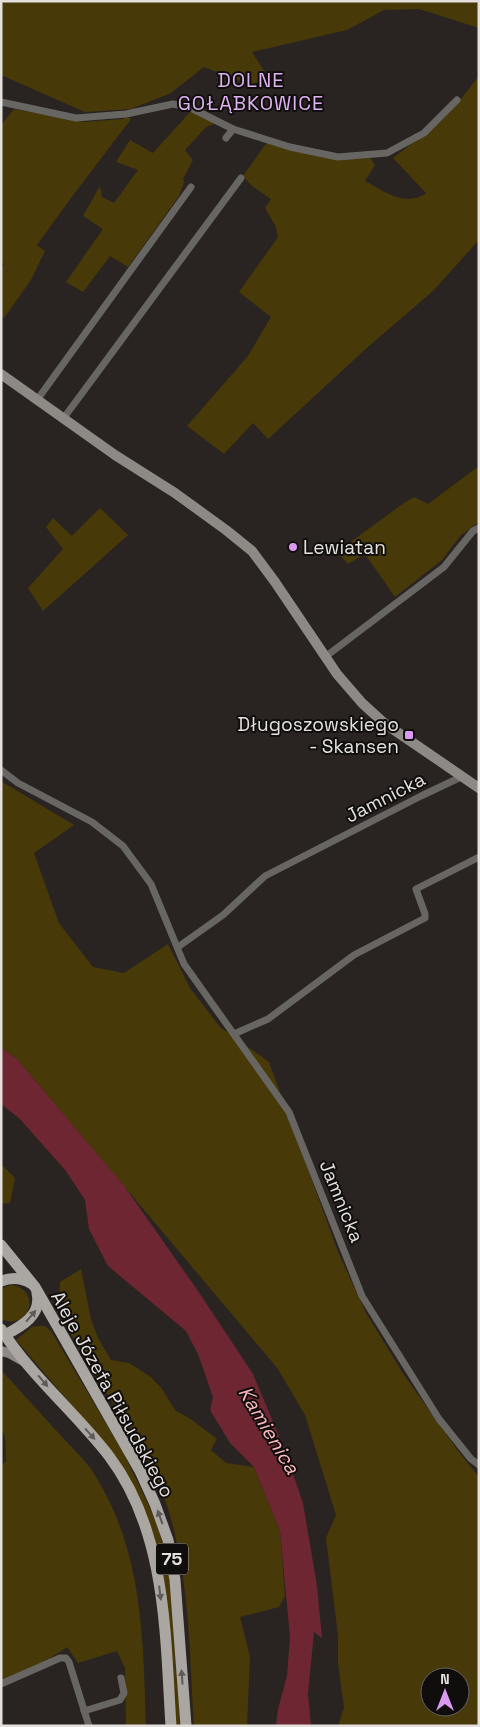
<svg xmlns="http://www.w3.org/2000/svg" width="480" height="1727" viewBox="0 0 480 1727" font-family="'Space Grotesk',sans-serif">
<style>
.green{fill:#483908;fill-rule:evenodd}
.water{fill:#6e2732}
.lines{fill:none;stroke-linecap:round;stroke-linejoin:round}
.street{stroke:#686663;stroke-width:7}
.secondary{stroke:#8d8a86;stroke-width:10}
.primary{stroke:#aaa6a1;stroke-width:11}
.oneway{fill:#5d5a57}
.poi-dot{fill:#dc99f4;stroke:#100e0d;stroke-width:2}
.labels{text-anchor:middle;stroke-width:4;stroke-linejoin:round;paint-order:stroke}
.shield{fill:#100e0d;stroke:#a4a19f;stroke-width:1}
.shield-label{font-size:18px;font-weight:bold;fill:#e4e0de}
.poi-label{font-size:19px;fill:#e4e0de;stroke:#100e0d;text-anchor:start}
.street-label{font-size:19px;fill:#e4e0de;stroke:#100e0d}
.neighbourhood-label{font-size:20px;letter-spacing:1px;fill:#dfb1f0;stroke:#100e0d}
.water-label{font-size:20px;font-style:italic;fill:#fcb8bd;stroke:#100e0d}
</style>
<rect width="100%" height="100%" fill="#292421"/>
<g class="green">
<polygon points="1,1 473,1 479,3 479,28 419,9 384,10 347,30 252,52 266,74 253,86 204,67 171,93 131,109 85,112 1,75"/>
<path d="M479,76V240L433,291L369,346L268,439L253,423L224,454L187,426L248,356L271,317L239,292L278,237L276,227L265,208L271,199L252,186L243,176L268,141L352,159L370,158L375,165L365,181C383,191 407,208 426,193L393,158L441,121L453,109Z"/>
<polygon points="14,109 84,122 123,119 125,116 131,119 71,198 37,245 45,251 31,280 4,318 1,316 1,269 4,264 1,261 1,125"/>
<polygon points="192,110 217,123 206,127 185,150 193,160 183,179 184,182 179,196 128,267 110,256 83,292 66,282 103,229 83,216 100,186 102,197 114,203 138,170 116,162 130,140 153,153"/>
<polygon points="479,466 479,522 460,536 442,560 395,597 365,554 348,564 337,552 404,503 414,497 428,504"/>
<polygon points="100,508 128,535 43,611 28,588 63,549 46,527 53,518 72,536"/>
<path d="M1,781L74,825L34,853L59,923L93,967L124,973L168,944L190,988L220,1027L269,1062L338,1252L366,1313L404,1375L458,1451L479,1477V1726H338L344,1708L338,1663V1635L326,1538L336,1515L305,1415L278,1369L17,1059L1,1048ZM430,1677H460V1707H430Z"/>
<polygon points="1,1164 15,1178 10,1203 1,1204"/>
<path d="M81,1269L91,1319L98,1338L111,1360L129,1363L151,1377L162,1389L175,1410L192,1420L217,1439L211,1450L226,1463L254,1467L280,1531L285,1596L279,1607L240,1617L250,1657L247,1726H194C189,1646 190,1562 160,1486C140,1434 101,1392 76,1343C71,1333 62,1320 60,1309C58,1300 60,1291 60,1282Z"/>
<path d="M12,1285C42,1290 30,1332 1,1319V1288Z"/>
<polygon points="40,1326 45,1326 51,1331 123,1452 152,1512 162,1539 170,1574 181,1726 175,1726 164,1580 150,1525 106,1445 16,1340 32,1327"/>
<path d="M1,1370C22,1393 42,1415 63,1438C72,1448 83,1458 91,1469C143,1548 143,1635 146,1726H126L125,1668L117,1651L78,1663L67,1647C47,1662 24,1671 1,1681V1466L6,1461L5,1437L1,1428Z"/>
</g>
<polygon class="water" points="1,1048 17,1059 125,1187 198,1291 253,1374 284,1448 303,1503 317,1586 322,1638 314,1632 308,1694 311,1726 276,1726 278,1709 287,1676 290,1637 280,1531 254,1467 230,1443 210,1410 213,1397 198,1354 186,1331 108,1266 89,1229 85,1200 66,1171 20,1119 1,1104"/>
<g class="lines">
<g class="street">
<polyline points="1,102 76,118 126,114 173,104 191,108 233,129 290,147 338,157 387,153 424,133 457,100"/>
<polyline points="226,138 233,129"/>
<polyline points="37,400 191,187"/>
<polyline points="63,419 241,178"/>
<polyline points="325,657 444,567 473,531 479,528"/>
<polyline points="1,770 18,783 92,822 123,846 151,884 184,964 289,1112 362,1296 439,1419 471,1459 479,1465"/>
<polyline points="178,947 223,915 265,876 421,796 461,777"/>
<polyline points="234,1034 268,1019 354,955 425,918 425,914 416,889 479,857"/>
<polyline points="1,1684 60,1658 66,1658 69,1662 89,1726"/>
<polyline points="84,1711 120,1700 124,1693 121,1678"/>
</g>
<g class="secondary">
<polyline points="1,374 115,455 175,493 226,530 252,551 275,582 337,674 362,703 384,723 479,788"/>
<polyline points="1,1351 9,1353 25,1362"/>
</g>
<g class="primary">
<polyline points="1,1245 35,1287 140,1471 155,1504 168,1540 175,1580 186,1726"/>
<path d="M1,1281C12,1277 23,1278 32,1284"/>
<path d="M1,1329C31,1376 75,1412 109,1456C167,1533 165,1634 171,1726"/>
<path d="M5,1335C22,1326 42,1315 37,1293"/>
</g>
</g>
<defs><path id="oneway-solid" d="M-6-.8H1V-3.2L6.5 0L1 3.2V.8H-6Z" transform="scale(1.25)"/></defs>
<g class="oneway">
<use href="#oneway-solid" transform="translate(31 1316) rotate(-49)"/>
<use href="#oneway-solid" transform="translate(43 1381) rotate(49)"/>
<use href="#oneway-solid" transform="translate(90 1434) rotate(48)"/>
<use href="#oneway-solid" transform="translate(160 1517) rotate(-110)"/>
<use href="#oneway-solid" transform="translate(160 1593) rotate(83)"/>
<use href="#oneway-solid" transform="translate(182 1677) rotate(-94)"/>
</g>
<g class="poi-dot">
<circle cx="293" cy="547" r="5"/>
<rect x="404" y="730" width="10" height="10" rx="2.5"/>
</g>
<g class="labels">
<rect class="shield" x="156" y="1543.5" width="32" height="31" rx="4"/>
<g class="shield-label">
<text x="172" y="1565">75</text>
</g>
<g class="poi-label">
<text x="303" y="554">Lewiatan</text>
<text x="399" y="731" text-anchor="end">Długoszowskiego<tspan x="399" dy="22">- Skansen</tspan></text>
</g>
<g class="street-label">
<text transform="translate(385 797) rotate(-27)" y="7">Jamnicka</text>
<text transform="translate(342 1201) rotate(68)" y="7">Jamnicka</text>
<text transform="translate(113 1394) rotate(61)" y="7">Aleje Józefa Piłsudskiego</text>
</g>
<g class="neighbourhood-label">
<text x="251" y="87">DOLNE<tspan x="251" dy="23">GOŁĄBKOWICE</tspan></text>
</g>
<g class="water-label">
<text transform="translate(269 1430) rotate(59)" y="7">Kamienica</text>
</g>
</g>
<rect width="480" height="1727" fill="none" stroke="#e4e0de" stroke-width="5"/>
<g transform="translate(445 1692)"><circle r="24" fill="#100e0d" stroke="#656261"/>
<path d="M0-4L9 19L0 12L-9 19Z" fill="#dc99f4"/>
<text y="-8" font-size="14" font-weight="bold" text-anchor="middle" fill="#e4e0de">N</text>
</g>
</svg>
